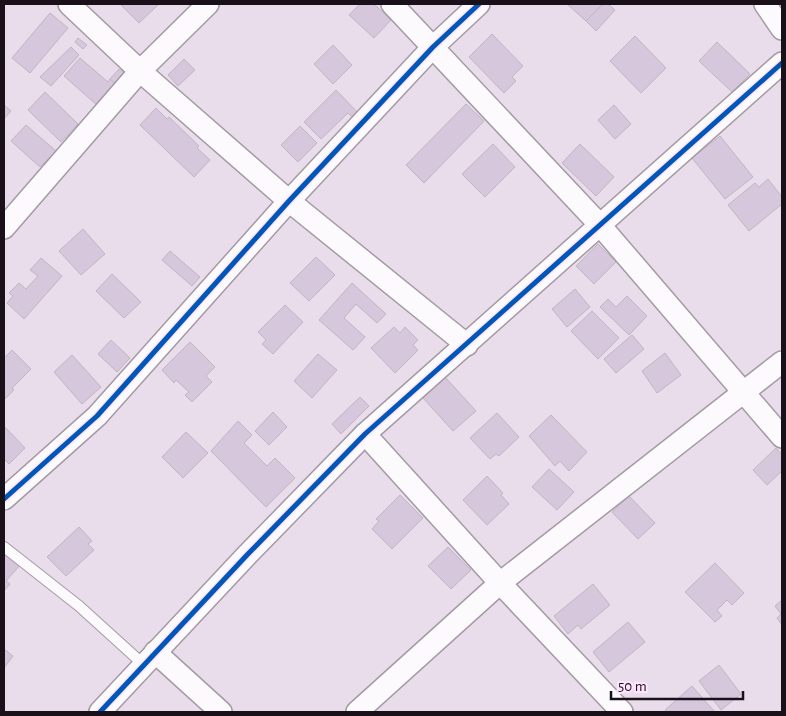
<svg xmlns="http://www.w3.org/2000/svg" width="786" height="716" viewBox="0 0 786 716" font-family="'Alegreya Sans',sans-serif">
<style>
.building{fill:#d6c7dc;stroke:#bfb6c1}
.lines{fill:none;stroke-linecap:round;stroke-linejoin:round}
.service-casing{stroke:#a49aa5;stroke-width:12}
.minor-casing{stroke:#a49aa5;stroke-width:24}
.service{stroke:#fcfafc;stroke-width:10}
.minor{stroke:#fcfafc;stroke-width:21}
.cycleway-casing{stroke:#fde4ff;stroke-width:8}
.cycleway{stroke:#0057b8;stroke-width:5}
</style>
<rect width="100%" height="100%" fill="#eaddeb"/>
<g class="building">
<polygon points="120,4 159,4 139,23"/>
<polygon points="360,4 374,4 391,20 374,38 349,15"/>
<polygon points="567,4 603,4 586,21"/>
<polygon points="603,4 608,4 615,10 596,31 586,21"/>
<polygon points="50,13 68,28 30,73 12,58"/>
<polygon points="492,34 523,66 512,77 516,81 504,93 469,57"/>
<polygon points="635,36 666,68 641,93 610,61"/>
<polygon points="78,38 87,45 83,49 75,42"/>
<polygon points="717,42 750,74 732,92 699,61"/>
<polygon points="333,45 352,65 333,84 314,64"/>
<polygon points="71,47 79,55 51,86 40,77"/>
<polygon points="80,58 108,82 110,79 118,86 99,107 64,76"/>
<polygon points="184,59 195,70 178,86 168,75"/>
<polygon points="119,69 130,78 118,86 110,79"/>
<polygon points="336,90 362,117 357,122 348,113 321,139 304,122"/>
<polygon points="45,92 78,124 61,142 28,110"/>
<polygon points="466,104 484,121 424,183 406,165"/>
<polygon points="4,105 11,111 4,119"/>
<polygon points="614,105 631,124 615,139 598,120"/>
<polygon points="156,108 167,119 169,117 199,146 197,148 210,160 194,177 140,125"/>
<polygon points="26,125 56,151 40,167 11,141"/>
<polygon points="300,126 317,143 298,162 281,145"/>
<polygon points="720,136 753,177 725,199 692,158"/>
<polygon points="493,144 515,167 485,197 462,174"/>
<polygon points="580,144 614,177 596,196 562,163"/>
<polygon points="768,179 782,197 782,204 749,231 728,205 755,183 759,187"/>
<polygon points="83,229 105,254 81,275 59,251"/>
<polygon points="598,244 616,262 594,284 576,266"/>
<polygon points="170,251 200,277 192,286 162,260"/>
<polygon points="316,257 335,275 309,301 290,283"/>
<polygon points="41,258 62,276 24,319 7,303 13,296 9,293 19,283 26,289 38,276 30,270"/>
<polygon points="112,274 141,302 124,318 96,291"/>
<polygon points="352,283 386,314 377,323 356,304 344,318 365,337 353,350 319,320"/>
<polygon points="575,289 590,307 567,327 552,309"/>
<polygon points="627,296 647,316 629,335 600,307 608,299 616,307"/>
<polygon points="285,305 303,322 273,354 262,344 266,340 258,332"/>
<polygon points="592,311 619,338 598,359 571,331"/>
<polygon points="394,327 400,333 405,327 418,340 413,345 418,350 395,373 371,348"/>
<polygon points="632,335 644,349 616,373 604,359"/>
<polygon points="111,340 130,358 117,372 98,354"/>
<polygon points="190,342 215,367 206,376 212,382 192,402 185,395 189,392 176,380 174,383 162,370"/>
<polygon points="12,350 31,369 12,388 14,390 4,400 4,358"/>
<polygon points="665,353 681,375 657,393 642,371"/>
<polygon points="318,354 337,370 312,398 294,381"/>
<polygon points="72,355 101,387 82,404 54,372"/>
<polygon points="445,377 476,411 453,431 423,398"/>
<polygon points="360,397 369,406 341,434 332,424"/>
<polygon points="273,412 287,427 269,445 255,431"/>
<polygon points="497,413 519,437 499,456 496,454 490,459 470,438"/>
<polygon points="551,415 587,452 569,471 560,461 555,466 529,436"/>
<polygon points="238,421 252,435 244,443 267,466 275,458 295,478 266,507 211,451"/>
<polygon points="4,426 25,448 9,464 4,459"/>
<polygon points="186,432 208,453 183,478 162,457"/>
<polygon points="776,448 782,455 782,471 767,485 753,470"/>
<polygon points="549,469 574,492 557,510 532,487"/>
<polygon points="487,476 503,493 501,495 509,504 487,525 463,500"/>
<polygon points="400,495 423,518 392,549 372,529 379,521 376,519"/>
<polygon points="629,496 655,523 638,539 612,512"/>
<polygon points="79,527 92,541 88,544 94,550 66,576 47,557"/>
<polygon points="448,547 471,570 451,589 428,566"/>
<polygon points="4,550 20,565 6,581 10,584 4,591"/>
<polygon points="715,563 744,593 732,605 727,600 717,610 722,616 715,622 685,592"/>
<polygon points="593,584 610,605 581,629 578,625 568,634 554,616"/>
<polygon points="782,600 782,625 777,618 781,614 775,606"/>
<polygon points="628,622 645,642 609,672 593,652"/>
<polygon points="4,649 13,656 4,668"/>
<polygon points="719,665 741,694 721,710 699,681"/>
<polygon points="692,686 715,712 667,712 665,710"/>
</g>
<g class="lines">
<g class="service-casing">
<polyline id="service" points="4,547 79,606 143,664"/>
</g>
<g class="minor-casing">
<g id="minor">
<polyline points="69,4 140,71 289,201 467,345"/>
<polyline points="392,4 599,224 782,437"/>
<polyline points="765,4 782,29"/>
<polyline points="4,228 140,71 208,4"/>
<polyline points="365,434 500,583 622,712"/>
<polyline points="4,499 97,416 289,201 433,47 479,4"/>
<polyline points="155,652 221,712"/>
<polyline points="100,712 247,555 365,434 782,63"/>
<polyline points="357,712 500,583 782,362"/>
</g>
</g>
<use href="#service" class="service"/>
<use href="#minor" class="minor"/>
<g class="cycleway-casing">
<g id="cycleway">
<polyline points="4,499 97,416 289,201 433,47 479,4"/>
<polyline points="100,712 247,555 365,434 782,63"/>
</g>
</g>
<use href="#cycleway" class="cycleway"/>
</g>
<rect width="786" height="716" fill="none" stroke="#191019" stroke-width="10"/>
<path d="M611 691v8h132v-8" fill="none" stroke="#191019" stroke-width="2.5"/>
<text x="618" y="691" font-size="15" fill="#191019" stroke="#fde4ff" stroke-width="4" paint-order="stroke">50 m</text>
</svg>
